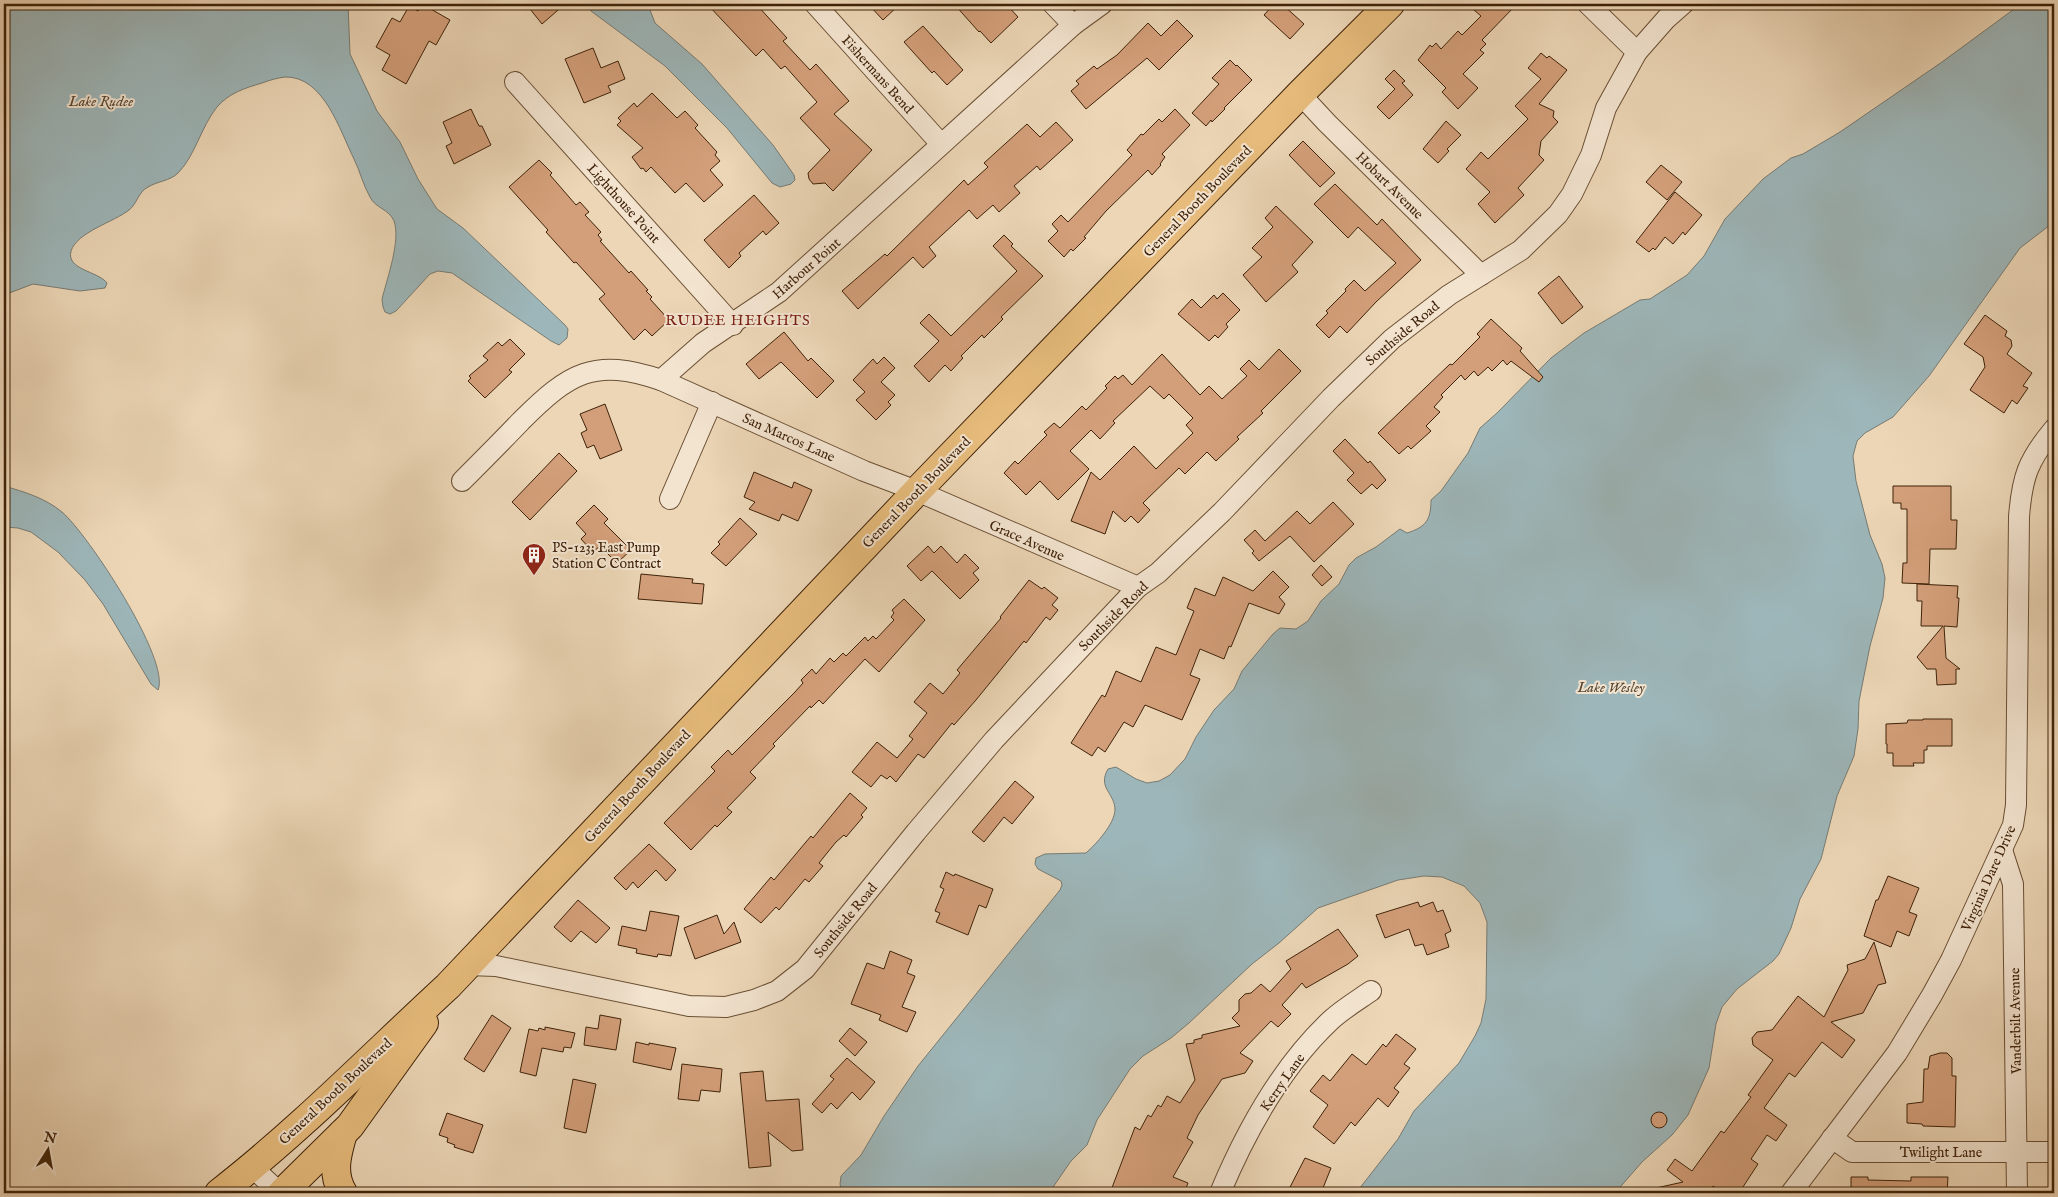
<svg xmlns="http://www.w3.org/2000/svg" width="2058" height="1197" viewBox="0 0 2058 1197" font-family="'IM FELL English',serif">
<style>
.water{fill:#9db6b9;stroke:#777b73}
.building{fill:#d39f7a;stroke:#3f2209}
.lines{fill:none;stroke-linecap:round;stroke-linejoin:round}
.street-casing{stroke:#6a4f34;stroke-width:22}
.highway-casing{stroke:#3f2209;stroke-width:30}
.street{stroke:#f3e4d0;stroke-width:20}
.highway{stroke:#e6bb7b;stroke-width:28}
.labels{text-anchor:middle;stroke-width:4;stroke-linejoin:round;paint-order:stroke}
.street-label{font-size:14px;fill:#3f2209;stroke:#f3e4d0}
.poi-label{font-size:14px;fill:#3f2209;stroke:#f3e4d0;text-anchor:start}
.water-label{font-size:15px;font-style:italic;fill:#564735;stroke:#f3e4d0}
.neighbourhood-label{font-size:15px;letter-spacing:1px;fill:#7a1f14;stroke:#f3e4d0}
</style>
<rect width="100%" height="100%" fill="#ecd6b6"/>
<filter id="stains"><feTurbulence type="fractalNoise" baseFrequency=".004" numOctaves="4"/><feColorMatrix values="0 0 0 0 .2 0 0 0 0 .09 0 0 0 0 .02 0 0 0 .5 -.17"/></filter>
<radialGradient id="worn" r=".72"><stop offset=".6" stop-color="#630" stop-opacity="0"/><stop offset="1" stop-color="#630" stop-opacity=".3"/></radialGradient>
<g class="water">
<path d="M4,4H348L350,54L377,111L400,142L418,179L437,209L463,228L565,325L568,329L567,338L559,345L551,341L452,273L438,271L430,274L396,311L390,314L385,312L383,307L382,299C387,279 401,240 394,221C389,209 375,208 370,197C363,185 360,171 354,159C340,131 324,76 285,77C277,78 270,80 262,83C245,88 229,93 217,107C201,127 195,156 178,173C170,181 158,181 148,187C138,192 137,204 129,210C114,222 77,232 71,251C66,270 98,271 107,283L105,288L80,291L33,284L4,295Z"/>
<polygon points="585,4 646,5 650,10 655,23 702,64 773,145 794,175 795,180 791,184 780,187 772,183 727,128 665,66 591,11"/>
<path d="M2021,4H2054V222L2020,248L1929,376L1893,417L1865,433L1857,441L1853,456L1856,481L1870,535L1882,564L1885,578L1883,598L1870,646L1859,701L1858,729L1854,756L1837,796L1821,859L1800,899L1791,928L1779,954L1773,961L1737,989L1722,1007L1716,1024L1709,1068L1688,1115L1672,1135L1642,1162L1615,1193H1356L1398,1139L1414,1111L1459,1063L1475,1036L1481,1023L1486,999L1487,922L1480,903L1464,886L1442,877L1424,876L1398,880L1318,908L1279,943L1252,964L1189,1023L1171,1038L1143,1056L1130,1069L1097,1120L1087,1145L1071,1161L1049,1193H842L840,1184L841,1176L861,1155L884,1116L918,1066L1060,890L1062,885L1061,881L1038,869L1035,864L1036,858L1045,854L1086,853C1096,844 1114,825 1115,810C1115,793 1097,788 1108,769L1116,767L1136,779L1147,783L1159,781L1170,775L1185,759L1196,737L1214,710L1234,689L1242,671L1273,634L1280,628L1296,629L1308,621L1321,601L1339,584L1349,565L1356,558L1376,547L1400,529L1407,533C1426,527 1431,520 1431,500L1441,491L1468,453L1480,428L1497,413L1551,358L1584,333L1640,300L1650,299L1687,275L1704,256L1725,219L1763,179L1791,158L1803,154L1840,132L1942,62Z"/>
<path d="M4,486C25,492 45,498 62,512C87,533 171,660 158,690L151,684L103,604L85,580L58,552L31,532L18,528L4,527Z"/>
</g>
<g class="building">
<polygon points="422,4 450,20 436,45 429,41 406,84 382,70 390,55 376,47 392,18 400,22 409,6 418,11"/>
<polygon points="526,4 565,4 542,24"/>
<polygon points="707,4 756,4 787,38 783,41 810,70 816,64 849,101 834,114 872,150 833,191 825,183 813,184 809,179 808,173 830,150 800,118 817,102 785,66 781,69 763,49 756,56"/>
<polygon points="868,4 900,4 883,20"/>
<polygon points="954,4 1006,4 1018,17 991,43 980,31 979,32"/>
<polygon points="1274,4 1282,4 1304,24 1290,39 1264,15"/>
<polygon points="1467,4 1517,4 1482,40 1486,44 1480,50 1484,53 1463,74 1478,88 1458,109 1442,92 1446,88 1418,60 1430,45 1432,47 1436,43 1441,49 1458,31 1462,35 1481,16"/>
<polygon points="1177,20 1193,36 1159,70 1147,58 1086,109 1071,91 1079,84 1076,81 1094,66 1097,69 1117,55 1148,23 1161,36"/>
<polygon points="923,26 963,70 947,85 934,71 932,73 904,42"/>
<polygon points="593,48 601,68 618,61 625,79 608,86 611,92 584,103 565,59"/>
<polygon points="1541,53 1547,58 1549,56 1567,70 1539,104 1554,111 1553,117 1558,122 1541,141 1539,155 1544,160 1518,188 1524,195 1495,223 1478,204 1490,192 1466,169 1481,152 1488,159 1528,119 1515,106 1541,79 1528,68"/>
<polygon points="1230,60 1236,66 1237,65 1252,80 1224,108 1225,109 1212,122 1211,120 1206,126 1192,113 1219,84 1212,78"/>
<polygon points="1394,70 1405,81 1402,83 1413,95 1389,119 1377,107 1395,89 1385,79"/>
<polygon points="652,93 677,118 685,111 698,125 695,128 717,152 715,155 720,161 710,170 723,185 704,202 686,183 675,193 651,167 646,172 643,168 641,169 632,157 643,148 617,125 621,121 618,118 634,103 637,107"/>
<polygon points="471,109 479,126 482,126 491,145 454,164 446,146 452,143 443,122"/>
<polygon points="1175,109 1190,125 1162,154 1165,157 1160,164 1161,165 1152,175 1148,170 1106,211 1084,237 1086,238 1073,251 1071,249 1064,257 1048,241 1058,231 1052,224 1061,215 1068,222 1132,155 1127,150 1141,134 1143,135 1159,119 1162,122"/>
<polygon points="1446,121 1461,135 1447,149 1449,151 1438,163 1423,149"/>
<polygon points="1056,122 1073,140 1040,170 1037,166 1014,186 1020,193 999,212 993,205 977,219 969,210 929,247 936,256 923,268 913,257 858,309 842,291 885,254 887,256 964,180 968,185 988,167 984,163 1027,124 1040,137"/>
<polygon points="1303,141 1335,173 1320,187 1289,155"/>
<polygon points="539,160 552,173 550,175 576,205 580,202 589,212 585,215 601,232 598,235 602,240 600,241 629,273 631,271 648,290 646,291 652,297 650,299 669,320 652,336 645,329 634,340 599,299 605,294 576,262 574,263 546,232 548,230 509,187"/>
<polygon points="1661,165 1682,182 1667,200 1646,182"/>
<polygon points="1335,184 1377,225 1382,219 1421,260 1376,302 1347,333 1340,326 1329,338 1316,325 1328,313 1326,311 1346,291 1345,289 1354,280 1365,291 1396,263 1358,227 1348,238 1314,204"/>
<polygon points="1675,192 1702,215 1685,235 1683,232 1673,244 1665,237 1655,250 1653,248 1649,252 1636,242"/>
<polygon points="754,195 779,223 766,235 763,231 739,253 741,256 729,268 704,240"/>
<polygon points="1276,206 1313,242 1292,265 1298,272 1266,302 1243,275 1262,257 1252,248 1273,227 1265,218"/>
<polygon points="1004,235 1013,244 1011,246 1043,276 1001,317 1003,319 984,338 982,335 961,356 963,358 951,371 945,365 929,382 914,366 939,341 920,323 929,314 951,336 1017,271 993,246"/>
<polygon points="1559,276 1583,307 1562,324 1538,293"/>
<polygon points="1223,293 1240,310 1226,324 1228,327 1218,338 1215,335 1209,341 1178,314 1192,299 1201,308 1214,295 1217,299"/>
<polygon points="1985,315 2007,331 2005,336 2011,340 2012,346 2007,354 2032,373 2023,386 2028,388 2017,404 2012,400 2004,413 1970,390 1985,367 1983,357 1964,344"/>
<polygon points="1491,319 1522,348 1520,351 1543,377 1539,382 1511,361 1507,365 1503,360 1492,371 1488,367 1478,376 1474,371 1465,380 1461,375 1441,395 1443,397 1434,407 1440,412 1426,426 1431,431 1411,449 1408,446 1399,454 1378,433 1450,364 1452,365 1480,337 1477,334"/>
<polygon points="784,332 808,361 811,358 834,381 817,398 781,362 759,379 746,364"/>
<polygon points="510,339 525,354 509,370 512,372 485,398 468,381 471,378 469,376 488,360 483,356 498,342 502,346"/>
<polygon points="1279,349 1301,371 1261,411 1263,413 1237,437 1239,439 1216,461 1207,452 1185,474 1179,468 1143,503 1150,510 1138,523 1131,516 1125,522 1113,511 1105,534 1071,521 1091,472 1100,480 1134,446 1156,469 1193,433 1186,425 1193,418 1169,394 1164,399 1150,386 1113,421 1115,423 1100,439 1091,430 1070,451 1089,469 1058,500 1040,481 1026,495 1004,473 1015,461 1018,464 1047,435 1044,432 1054,423 1060,428 1082,406 1086,410 1107,388 1105,386 1115,376 1118,379 1123,375 1132,385 1162,354 1200,395 1209,386 1222,399 1247,376 1240,369 1249,360 1259,370"/>
<polygon points="884,357 895,368 881,382 895,395 888,402 891,405 876,420 856,400 865,392 853,380 873,359 877,364"/>
<polygon points="605,404 622,450 600,459 594,445 587,448 581,433 587,430 580,414"/>
<polygon points="1345,439 1368,463 1370,461 1386,480 1377,489 1372,484 1361,494 1347,480 1354,473 1333,451"/>
<polygon points="559,453 577,471 530,520 512,502"/>
<polygon points="754,472 792,488 794,482 812,490 798,521 782,514 779,521 749,509 755,502 744,497"/>
<polygon points="1893,486 1951,486 1951,520 1957,520 1956,549 1930,549 1929,584 1902,583 1903,563 1907,563 1907,509 1901,509 1901,503 1893,503"/>
<polygon points="1333,502 1354,524 1314,562 1290,536 1259,561 1252,553 1254,551 1244,540 1255,530 1265,541 1297,511 1310,524"/>
<polygon points="594,505 608,519 604,523 631,550 617,563 600,546 593,552 581,539 586,534 576,523"/>
<polygon points="740,518 757,534 726,566 711,553 720,544 718,542"/>
<polygon points="928,546 934,553 941,546 957,563 965,554 979,568 973,573 979,580 960,599 932,571 921,581 907,566"/>
<polygon points="1321,565 1332,577 1322,586 1312,575"/>
<polygon points="1273,571 1289,587 1279,597 1285,604 1279,614 1249,603 1231,647 1229,646 1224,659 1200,649 1190,675 1200,679 1182,720 1145,705 1133,727 1124,722 1105,752 1098,747 1092,756 1071,743 1102,695 1105,697 1116,671 1141,682 1156,647 1176,655 1194,611 1187,608 1195,588 1215,596 1223,577 1253,591"/>
<polygon points="641,574 693,579 692,583 704,584 702,604 638,599"/>
<polygon points="1029,580 1042,589 1044,587 1058,598 1052,605 1058,610 1050,620 1046,617 1026,643 1024,641 976,700 954,725 952,723 924,758 918,754 896,782 890,776 887,779 881,775 871,787 852,772 877,742 897,758 913,739 909,736 927,713 914,702 930,683 943,694 960,673 957,670 1001,618 1000,617"/>
<polygon points="1917,584 1958,586 1957,598 1959,598 1957,627 1944,626 1946,658 1960,669 1956,669 1956,684 1937,685 1936,669 1927,669 1917,657 1943,626 1921,626 1922,601 1917,601"/>
<polygon points="904,599 925,620 879,672 865,659 823,704 819,700 811,708 810,706 773,744 775,746 750,772 756,778 727,808 732,812 717,827 715,825 691,850 664,823 715,771 711,767 728,750 732,755 795,692 803,683 801,680 812,669 816,674 830,658 834,662 843,653 846,656 865,637 868,641 873,636 876,639 894,620 891,617 894,613 892,610"/>
<polygon points="1923,719 1952,719 1952,746 1927,746 1927,750 1924,750 1924,763 1913,763 1914,766 1893,766 1893,753 1887,753 1887,744 1886,744 1886,724 1907,723 1908,720 1923,720"/>
<polygon points="1015,781 1034,797 1012,824 1004,817 984,842 972,832"/>
<polygon points="850,793 867,808 861,815 863,817 846,837 844,835 836,842 819,863 823,866 809,882 805,879 779,910 776,907 761,923 744,909 771,877 774,880 811,836 813,838"/>
<polygon points="649,844 676,870 666,881 656,870 638,888 633,882 626,890 614,878"/>
<polygon points="946,872 954,876 955,874 993,889 986,908 979,905 968,935 936,922 940,913 935,911 944,889 940,887"/>
<polygon points="1888,876 1919,888 1909,912 1917,915 1909,936 1897,931 1891,947 1864,936 1876,900 1878,900"/>
<polygon points="578,900 610,928 596,943 581,931 571,942 554,927"/>
<polygon points="1418,902 1420,907 1433,902 1437,912 1443,910 1451,931 1445,934 1449,947 1427,955 1423,944 1415,946 1409,929 1385,938 1376,915"/>
<polygon points="650,911 679,916 671,956 658,954 657,957 636,953 637,949 618,945 622,926 646,931"/>
<polygon points="717,915 724,934 734,922 741,942 695,959 684,928"/>
<polygon points="1338,929 1358,956 1348,964 1306,988 1302,983 1282,1005 1291,1014 1278,1027 1271,1021 1240,1053 1253,1061 1245,1073 1222,1079 1198,1115 1187,1138 1193,1142 1173,1177 1188,1183 1184,1193 1110,1193 1135,1127 1140,1130 1148,1115 1151,1117 1158,1105 1161,1107 1167,1096 1180,1103 1195,1080 1186,1044 1194,1043 1194,1040 1202,1038 1202,1035 1240,1026 1232,1018 1239,1011 1239,1000 1245,994 1251,993 1261,984 1270,992 1291,969 1286,961"/>
<polygon points="1874,942 1886,983 1878,985 1863,1013 1831,1022 1855,1040 1842,1058 1822,1042 1795,1077 1789,1073 1764,1108 1787,1125 1776,1141 1767,1135 1751,1159 1758,1164 1739,1193 1723,1193 1713,1186 1708,1193 1656,1193 1656,1188 1683,1182 1667,1170 1675,1159 1692,1171 1721,1131 1724,1133 1751,1097 1748,1095 1773,1060 1753,1045 1752,1038 1757,1032 1772,1030 1798,996 1824,1017 1848,970 1847,965 1865,959"/>
<polygon points="890,951 912,960 907,973 915,976 902,1007 916,1012 907,1032 879,1020 881,1015 851,1004 867,963 884,969"/>
<polygon points="492,1015 511,1028 484,1072 464,1059"/>
<polygon points="600,1015 621,1019 616,1050 584,1045 586,1027 598,1029"/>
<polygon points="545,1027 575,1033 571,1048 564,1047 563,1052 542,1048 536,1076 520,1072 529,1029 538,1031 539,1028 545,1030"/>
<polygon points="850,1028 867,1042 855,1056 839,1041"/>
<polygon points="1396,1034 1416,1049 1404,1064 1410,1068 1394,1088 1399,1092 1388,1107 1378,1098 1355,1126 1351,1122 1334,1144 1313,1127 1328,1105 1310,1091 1323,1075 1330,1081 1352,1054 1366,1065 1383,1044 1386,1047"/>
<polygon points="636,1042 649,1045 649,1043 676,1048 671,1070 633,1062"/>
<polygon points="1940,1053 1947,1053 1952,1058 1952,1076 1956,1076 1955,1127 1923,1126 1922,1124 1907,1123 1907,1104 1923,1102 1924,1069 1928,1069 1930,1056"/>
<polygon points="847,1058 875,1082 860,1100 852,1092 837,1109 831,1103 822,1113 812,1104 834,1079 830,1076"/>
<polygon points="682,1064 722,1069 720,1092 701,1090 699,1101 678,1099"/>
<polygon points="763,1071 766,1101 799,1099 803,1150 792,1151 768,1132 771,1166 749,1168 740,1073"/>
<polygon points="573,1079 596,1084 586,1133 564,1128"/>
<circle cx="1659" cy="1120" r="8"/>
<polygon points="447,1113 483,1125 473,1153 454,1147 455,1145 447,1142 448,1138 439,1135"/>
<polygon points="1305,1158 1331,1168 1321,1193 1287,1193"/>
<polygon points="1851,1177 1868,1177 1868,1180 1911,1181 1911,1177 1948,1177 1947,1193 1851,1193"/>
</g>
<g class="lines">
<g class="street-casing">
<g id="street">
<polyline points="815,4 941,144"/>
<polyline points="1053,4 1073,25"/>
<polyline points="1588,4 1637,52"/>
<polyline points="515,82 733,325"/>
<polyline points="1300,94 1327,123 1481,275"/>
<polyline points="661,380 864,471 917,491 1138,587"/>
<path d="M462,481C482,461 502,441 521,421C569,373 594,357 661,380L703,343L779,292L1073,25L1102,4"/>
<polyline points="670,499 712,402"/>
<polyline points="2002,850 2013,884 2017,1193"/>
<polyline points="467,965 496,966 689,1006 726,1007 754,1000 777,991 805,969 916,832 994,740 1138,587 1158,573 1222,512 1331,398 1392,339 1449,295 1521,250 1558,214 1572,194 1591,155 1606,108 1637,52 1666,19 1683,4"/>
<polyline points="1832,1138 1852,1152 2054,1152"/>
<polyline points="252,1167 280,1193"/>
<path d="M1220,1193C1246,1131 1281,1067 1331,1020C1343,1009 1358,1000 1371,991"/>
<path d="M1791,1193L1897,1053L1932,995L1951,960L2013,825L2016,805L2019,517C2022,477 2028,460 2054,429"/>
</g>
</g>
<g class="highway-casing">
<g id="highway">
<path d="M219,1193C300,1130 372,1056 448,986L917,491L1300,94L1390,4"/>
<polyline points="282,1193 350,1126 424,1023"/>
<path d="M343,1193C331,1173 337,1154 343,1133"/>
</g>
</g>
<use href="#street" class="street"/>
<use href="#highway" class="highway"/>
</g>
<defs>
<g id="building-pin" transform="scale(1.25)"><path d="M0 17L-7.5 6A9.5 9.5 0 1 1 7.5 6Z" fill="#8f2418" stroke="#f3e4d0"/><path d="M-4-6H4V6H1V3H-1V6H-4ZM-2.5-4.3h1.7v1.8h-1.7ZM.8-4.3h1.7v1.8H.8ZM-2.5-1h1.7V.8h-1.7ZM.8-1h1.7V.8H.8Z" fill="#fff"/></g>
</defs>
<g fill-rule="evenodd">
<use href="#building-pin" x="534" y="555"/>
</g>
<g class="labels">
<g class="street-label">
<text transform="translate(878 74) rotate(48)" y="5">Fishermans Bend</text>
<text transform="translate(1390 185) rotate(45)" y="5">Hobart Avenue</text>
<text transform="translate(1197 201) rotate(-46)" y="5">General Booth Boulevard</text>
<text transform="translate(624 203) rotate(48)" y="5">Lighthouse Point</text>
<text transform="translate(806 268) rotate(-41)" y="5">Harbour Point</text>
<text transform="translate(1402 333) rotate(-40)" y="5">Southside Road</text>
<text transform="translate(789 437) rotate(24)" y="5">San Marcos Lane</text>
<text transform="translate(916 492) rotate(-46)" y="5">General Booth Boulevard</text>
<text transform="translate(1027 540) rotate(24)" y="5">Grace Avenue</text>
<text transform="translate(1113 616) rotate(-45)" y="5">Southside Road</text>
<text transform="translate(637 786) rotate(-47)" y="5">General Booth Boulevard</text>
<text transform="translate(1988 878) rotate(-66)" y="5">Virginia Dare Drive</text>
<text transform="translate(845 920) rotate(-51)" y="5">Southside Road</text>
<text transform="translate(2015 1021) rotate(-91)" y="5">Vanderbilt Avenue</text>
<text transform="translate(1282 1082) rotate(-55)" y="5">Kerry Lane</text>
<text transform="translate(335 1091) rotate(-43)" y="5">General Booth Boulevard</text>
<text x="1941" y="1157">Twilight Lane</text>
</g>
<g class="poi-label">
<text x="552" y="552">PS-123; East Pump<tspan x="552" dy="16">Station C Contract</tspan></text>
</g>
<g class="water-label">
<text x="101" y="106">Lake Rudee</text>
<text x="1611" y="692">Lake Wesley</text>
</g>
<g class="neighbourhood-label">
<text x="738" y="325">RUDEE HEIGHTS</text>
</g>
</g>
<rect width="2058" height="1197" fill="none" stroke="#ecd6b6" stroke-width="20"/>
<rect x="5" y="5" width="2048" height="1187" fill="none" stroke="#3f2209" stroke-width="2.5"/>
<rect x="10" y="10" width="2038" height="1177" fill="none" stroke="#3f2209"/>
<g transform="translate(48 1150) rotate(11)" stroke="#f3e4d0" stroke-width="4" paint-order="stroke">
<path d="M0-4L9 19L0 12L-9 19Z" fill="#3f2209"/>
<text y="-8" font-size="14" font-weight="bold" text-anchor="middle" fill="#3f2209">N</text>
</g>
<rect width="100%" height="100%" filter="url(#stains)"/>
<rect width="100%" height="100%" fill="url(#worn)"/>
</svg>
